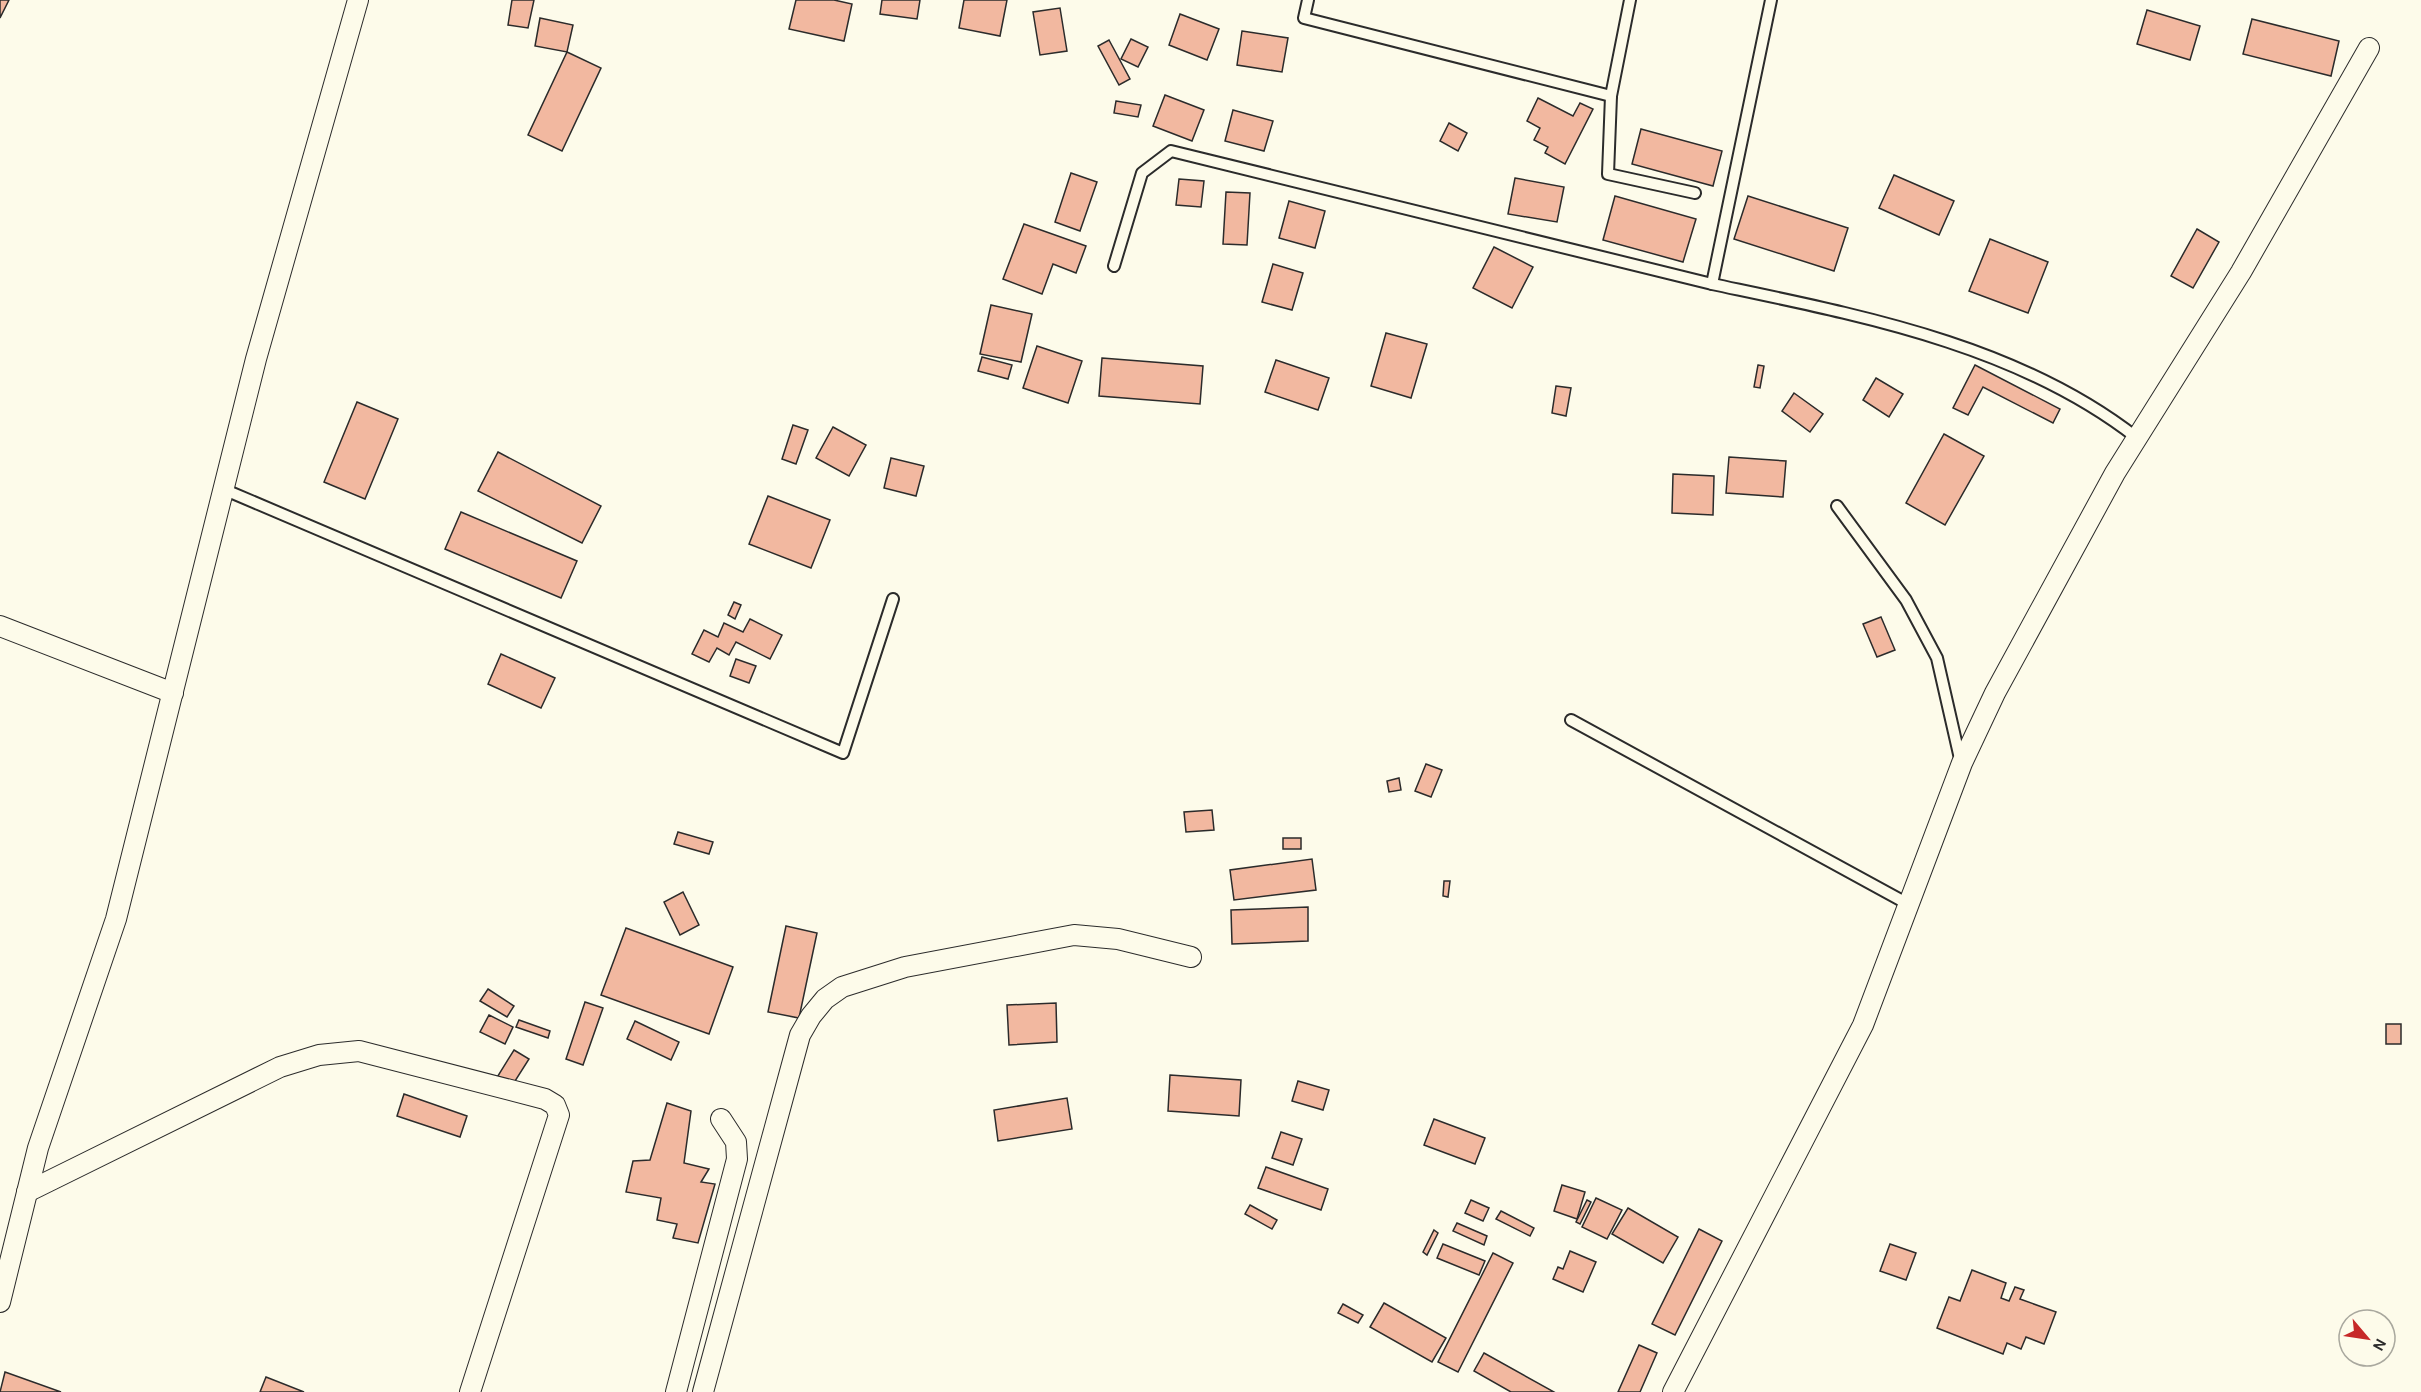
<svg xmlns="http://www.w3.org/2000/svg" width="2421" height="1392" viewBox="0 0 2421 1392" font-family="Karla,sans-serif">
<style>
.building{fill:#f2b8a0;stroke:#2b2b2b;stroke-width:1.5}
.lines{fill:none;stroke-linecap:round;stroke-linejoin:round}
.service-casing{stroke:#2b2b2b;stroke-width:14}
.minor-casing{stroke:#2b2b2b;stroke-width:22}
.service{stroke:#fdfbea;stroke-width:10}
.minor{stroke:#fdfbea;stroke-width:20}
</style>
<rect width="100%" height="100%" fill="#fdfbea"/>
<g class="building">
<polygon points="0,0 9,0 0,18"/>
<polygon points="512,0 534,0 528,28 508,25"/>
<polygon points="796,0 834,0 852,4 844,41 789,29"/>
<polygon points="882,0 920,0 917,19 880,14"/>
<polygon points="964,0 1007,0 1000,36 959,28"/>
<polygon points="1060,8 1067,51 1040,55 1033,12"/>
<polygon points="2147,10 2200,26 2190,60 2137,44"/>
<polygon points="1180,14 1219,29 1207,60 1169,45"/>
<polygon points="540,18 573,25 567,52 535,46"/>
<polygon points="2252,19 2339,41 2331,76 2243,54"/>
<polygon points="1242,31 1288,38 1282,72 1237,65"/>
<polygon points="1131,39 1148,47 1138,67 1121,59"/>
<polygon points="1109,40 1130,79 1119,85 1098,46"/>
<polygon points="567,52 601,68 562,151 528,135"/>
<polygon points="1165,95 1204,110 1192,141 1153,126"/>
<polygon points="1538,98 1573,116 1580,103 1593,109 1565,164 1545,153 1548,147 1534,140 1540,128 1527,121"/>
<polygon points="1116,101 1141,105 1138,117 1114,113"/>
<polygon points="1233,110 1273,121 1264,151 1225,141"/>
<polygon points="1449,123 1467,133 1458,151 1440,141"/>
<polygon points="1641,129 1722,151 1713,186 1632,164"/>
<polygon points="1071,173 1097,182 1080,231 1055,222"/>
<polygon points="1894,175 1954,201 1939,235 1879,208"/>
<polygon points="1515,178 1564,187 1557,222 1508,214"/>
<polygon points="1179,179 1204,181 1201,207 1176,205"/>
<polygon points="1226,192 1250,193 1247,245 1223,244"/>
<polygon points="1615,196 1696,219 1683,262 1603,240"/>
<polygon points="1748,196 1848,228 1834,271 1734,239"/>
<polygon points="1289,201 1325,211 1315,248 1279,238"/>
<polygon points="1024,224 1086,246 1076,273 1053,264 1042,294 1003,279"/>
<polygon points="2197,229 2219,242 2193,288 2171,276"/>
<polygon points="1990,239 2048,262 2028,313 1969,291"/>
<polygon points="1494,247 1533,267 1512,308 1473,288"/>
<polygon points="1273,264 1303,273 1292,310 1262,302"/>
<polygon points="991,305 1032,314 1021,362 980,354"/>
<polygon points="1386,333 1427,344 1411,398 1371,386"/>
<polygon points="1037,346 1082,361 1068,403 1023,388"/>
<polygon points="982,357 1012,365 1008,379 978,371"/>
<polygon points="1102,358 1203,366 1200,404 1099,396"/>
<polygon points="1276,360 1329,378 1318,410 1265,392"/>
<polygon points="1758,365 1764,366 1760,388 1754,387"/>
<polygon points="1975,365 2060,409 2053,423 1983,387 1968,415 1953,408"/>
<polygon points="1876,378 1903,394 1889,417 1863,400"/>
<polygon points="1556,386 1571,388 1566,416 1552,413"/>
<polygon points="1794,393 1823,414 1810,432 1782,411"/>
<polygon points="357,402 398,419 365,499 324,482"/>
<polygon points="793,425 808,430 796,464 782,459"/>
<polygon points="833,427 866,445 849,476 816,458"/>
<polygon points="1944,434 1984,456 1945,525 1906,503"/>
<polygon points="498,452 601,506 582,543 478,491"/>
<polygon points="1729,457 1786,461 1783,497 1726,493"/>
<polygon points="891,458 924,466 916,496 884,488"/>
<polygon points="1673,474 1714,476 1713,515 1672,513"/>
<polygon points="768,496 830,520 811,568 749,544"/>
<polygon points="461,512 577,561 561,598 445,549"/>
<polygon points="734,602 741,605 735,619 728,615"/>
<polygon points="1881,617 1895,650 1877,657 1863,624"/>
<polygon points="750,619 782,635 770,659 736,642 729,655 717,648 709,662 692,654 704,630 718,637 724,623 743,632"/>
<polygon points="501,654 555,678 541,708 488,684"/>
<polygon points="736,659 756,666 749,683 730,676"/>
<polygon points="1426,764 1442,770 1431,797 1415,791"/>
<polygon points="1399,778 1401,790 1389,792 1387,781"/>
<polygon points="1212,810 1214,830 1186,832 1184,812"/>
<polygon points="678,832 713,842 709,854 674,844"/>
<rect x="1283" y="838" width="18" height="11"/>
<polygon points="1312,859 1316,890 1234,900 1230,870"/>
<polygon points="1444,881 1450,881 1448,897 1443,896"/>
<polygon points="683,892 699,925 680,935 664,902"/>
<polygon points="1308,907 1308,941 1232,944 1231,910"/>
<polygon points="786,926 817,933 799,1018 768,1012"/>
<polygon points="626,928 733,967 709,1034 601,995"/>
<polygon points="488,989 514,1006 507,1017 480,1001"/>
<polygon points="585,1002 603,1008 583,1065 566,1059"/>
<polygon points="1056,1003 1057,1042 1009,1045 1007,1005"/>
<polygon points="489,1015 513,1027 505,1044 480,1032"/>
<polygon points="519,1020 550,1031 548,1038 516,1027"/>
<polygon points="635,1021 679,1042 671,1060 627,1039"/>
<rect x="2386" y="1024" width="15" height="20"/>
<polygon points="514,1050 529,1059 510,1089 496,1079"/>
<polygon points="1170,1075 1241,1080 1239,1116 1168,1111"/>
<polygon points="1298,1081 1329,1090 1323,1110 1292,1101"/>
<polygon points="404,1094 467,1116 460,1137 397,1116"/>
<polygon points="1067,1098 1072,1129 998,1141 994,1110"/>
<polygon points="667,1103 691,1111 684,1163 709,1169 701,1182 715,1184 698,1243 673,1238 677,1224 657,1220 661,1198 626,1192 633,1161 650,1160"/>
<polygon points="1434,1119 1485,1138 1475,1164 1424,1145"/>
<polygon points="1281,1132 1302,1139 1293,1165 1272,1158"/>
<polygon points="1266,1167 1328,1189 1321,1210 1258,1188"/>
<polygon points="1562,1185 1585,1192 1577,1219 1554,1211"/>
<polygon points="1596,1198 1622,1210 1607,1239 1582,1227"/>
<polygon points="1471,1200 1489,1208 1483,1221 1465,1213"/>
<polygon points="1587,1200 1591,1202 1580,1224 1576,1222"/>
<polygon points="1250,1205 1277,1220 1272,1229 1245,1214"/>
<polygon points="1628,1208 1678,1237 1663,1263 1612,1234"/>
<polygon points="1501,1211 1534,1228 1530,1236 1496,1219"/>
<polygon points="1457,1223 1487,1236 1484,1245 1453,1231"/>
<polygon points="1699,1229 1722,1241 1675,1335 1652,1324"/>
<polygon points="1434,1230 1438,1233 1427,1255 1423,1252"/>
<polygon points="1443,1244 1485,1261 1479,1275 1437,1258"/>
<polygon points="1890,1244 1916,1253 1906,1280 1880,1271"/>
<polygon points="1570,1251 1596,1262 1583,1292 1553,1279 1558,1267 1563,1269"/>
<polygon points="1493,1253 1513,1263 1458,1372 1438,1362"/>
<polygon points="1972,1270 2006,1283 2001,1298 2009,1301 2015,1287 2024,1290 2020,1299 2056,1312 2044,1344 2026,1337 2021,1349 2007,1343 2003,1354 1937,1328 1949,1297 1960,1301"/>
<polygon points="1384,1303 1446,1338 1432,1362 1370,1327"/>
<polygon points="1343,1304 1363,1315 1358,1323 1338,1313"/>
<polygon points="1639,1345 1657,1353 1640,1392 1618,1392"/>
<polygon points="1484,1353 1554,1392 1511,1392 1474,1371"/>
<polygon points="5,1372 61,1392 0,1392"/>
<polygon points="266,1377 304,1392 260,1392"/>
</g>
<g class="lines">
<g class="service-casing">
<g id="service">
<polyline points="1308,0 1304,18 1611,96"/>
<polyline points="1630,0 1611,96 1608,174 1695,193"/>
<path d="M1114,266L1142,173L1171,151L1712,284C1858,315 2017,344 2137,438"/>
<polyline points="1712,284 1771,0"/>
<polyline points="223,489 843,753 893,599"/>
<polyline points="1837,506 1906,600 1937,658 1961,763"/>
<polyline points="1571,720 1908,904"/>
</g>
</g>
<g class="minor-casing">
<g id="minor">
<polyline points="0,626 173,693"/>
<polyline points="27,1192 280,1067 319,1055 359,1051 545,1099 555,1105 559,1115 470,1392"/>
<polyline points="0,1302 38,1148 116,919 256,359 358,0"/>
<polyline points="676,1392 737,1159 736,1142 721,1119"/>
<polyline points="703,1392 800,1035 811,1016 825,999 842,987 905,967 1074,935 1118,939 1191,957"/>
<polyline points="1673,1392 1863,1025 1962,763 1995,693 2115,473 2241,272 2369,48"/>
</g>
</g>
<use href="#service" class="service"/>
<use href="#minor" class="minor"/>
</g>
<g transform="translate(2367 1338) rotate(119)"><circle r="28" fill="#fdfbea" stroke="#a9a89e" stroke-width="1.5"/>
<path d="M0-4.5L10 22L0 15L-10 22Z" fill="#c62828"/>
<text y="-9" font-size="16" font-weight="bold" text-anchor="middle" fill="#2b2b2b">N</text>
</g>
</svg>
